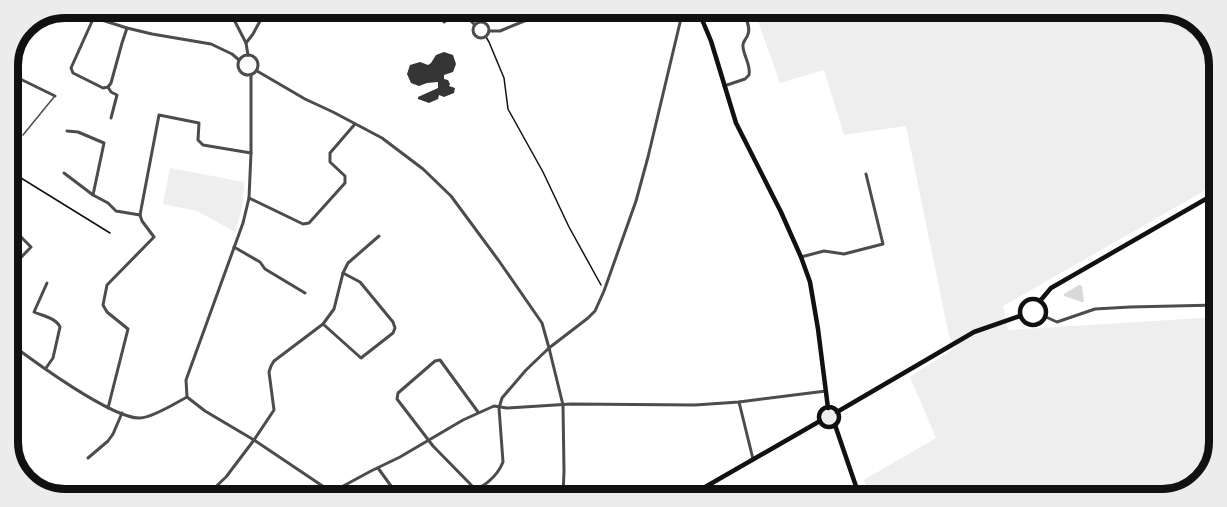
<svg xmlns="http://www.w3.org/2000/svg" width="1227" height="507" viewBox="0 0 1227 507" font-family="Signika,sans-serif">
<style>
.green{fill:#eee}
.water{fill:#d9d9d9}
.building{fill:#353535}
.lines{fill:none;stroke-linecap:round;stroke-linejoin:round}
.path{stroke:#111;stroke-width:1.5}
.service{stroke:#4c4c4c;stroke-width:1.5}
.minor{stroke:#4c4c4c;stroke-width:3}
.secondary{stroke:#111;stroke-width:4.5}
.rim{fill:none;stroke:#111;stroke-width:8}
</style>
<rect width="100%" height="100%" fill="#fff"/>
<g class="green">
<polygon points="754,10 1184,12 1208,30 1219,61 1218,183 1003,306 1008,330 1217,317 1215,464 1194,490 1162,499 870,498 864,480 936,438 910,377 956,347 949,336 906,126 844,135 824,70 780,83"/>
<path d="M170,168L244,182C244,200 241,215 235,232L197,211L163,204Z"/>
<circle cx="829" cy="417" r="7"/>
</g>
<polygon class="water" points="1079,285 1082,286 1084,302 1082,302 1064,296 1064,294"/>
<polygon class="building" points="444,52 453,55 456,64 453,72 444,75 444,79 448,80 450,84 449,86 455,88 454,93 444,97 439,95 438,99 429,103 418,99 418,97 438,88 438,82 427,83 419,86 411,83 407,74 410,65 420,62 428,65 431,63 436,55"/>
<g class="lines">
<g class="path">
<polyline points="486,37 489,42 504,78 508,109 543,172 569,227 601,285"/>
<polyline points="8,170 110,233"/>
</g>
<g class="service">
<polyline points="11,100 20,79"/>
<polyline points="23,135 54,97"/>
<polyline points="8,424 15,419"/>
</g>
<g class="minor">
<polyline points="64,8 127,28 152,34 211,44 232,54 239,60"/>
<polyline points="228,8 246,43 248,55"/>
<polyline points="449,9 453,17 464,13"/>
<polyline points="462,9 468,18 474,24"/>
<polyline points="94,17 71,68 73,73 103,88 108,87 111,83 122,43 127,28"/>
<circle cx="481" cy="30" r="8"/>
<polyline points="444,22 453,17"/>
<polyline points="489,31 500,31 554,9"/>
<polyline points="246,43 253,34 267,8"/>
<circle cx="248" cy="65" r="10"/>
<polyline points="257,71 305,99 333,112 382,138 423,169 451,196 499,261 542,323 549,348 563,405 564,471 563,497"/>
<polyline points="8,73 55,96"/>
<polyline points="251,75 251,153 249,198 243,223 186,380 187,397 205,411 254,440 330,491"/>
<path d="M724,86L745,79L749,75C751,65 744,57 743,47C742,41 747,39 748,34C751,27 745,17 743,10"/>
<polyline points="108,87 111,92 117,95 111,118"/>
<polyline points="67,131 78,132 104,143 93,195 108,203 116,211 140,215"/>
<polyline points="64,173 93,195"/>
<polyline points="249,198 303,224 309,223 345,183 345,176 330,162 330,153 355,124"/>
<polyline points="140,215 159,115 199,123 198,140 203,145 251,153"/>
<polyline points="8,224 31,247 8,271"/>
<polyline points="234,247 260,262 265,269 305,293"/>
<polyline points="801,257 824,251 844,254 883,244 866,174"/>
<polyline points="1046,317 1057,322 1095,309 1130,307 1217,305"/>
<polyline points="323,324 361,358 393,333 395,328 393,322 360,282 343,273"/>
<path d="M8,342C32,360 112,419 140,418C152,418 176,403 187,397"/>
<path d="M46,368L53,358L60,327C56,318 43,316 34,312L47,283"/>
<polyline points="739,402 753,459"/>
<polyline points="108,408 128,329 107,312 103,305 107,285 154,237 142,221 140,215"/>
<polyline points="478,412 440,360 435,361 398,393 397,399 433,446 482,496 485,497"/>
<polyline points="88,458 108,441 113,434 122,413"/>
<polyline points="378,468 399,497"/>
<polyline points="330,491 334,491 371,471 400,457 463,420 494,406 507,408 571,404 695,405 739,402 826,391"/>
<polyline points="206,496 226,477 254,440 274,410 269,372 271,366 274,361 323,324 334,309 343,273 348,263 379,236"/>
<polyline points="325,496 330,491"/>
<path d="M464,497C480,488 496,480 503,462L499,408L502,398L526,370L549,348L588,318L595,311L604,291L636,201L648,157L683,10"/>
</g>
<g class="secondary">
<polyline points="698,10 711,41 736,123 781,212 801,257 810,282 818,329 828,408"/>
<circle cx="1033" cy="312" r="13"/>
<polyline points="1040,301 1051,288 1218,192"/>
<circle cx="829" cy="417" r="10"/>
<polyline points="837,412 974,332 1020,316"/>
<polyline points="835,425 860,498"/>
<polyline points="686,498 820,421"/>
</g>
</g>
<path d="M0 0H1227V507H0ZM65 18H1162A47 47 0 0 1 1209 65V442A47 47 0 0 1 1162 489H65A47 47 0 0 1 18 442V65A47 47 0 0 1 65 18Z" fill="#ececec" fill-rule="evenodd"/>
<path class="rim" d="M65 18H1162A47 47 0 0 1 1209 65V442A47 47 0 0 1 1162 489H65A47 47 0 0 1 18 442V65A47 47 0 0 1 65 18Z"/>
</svg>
